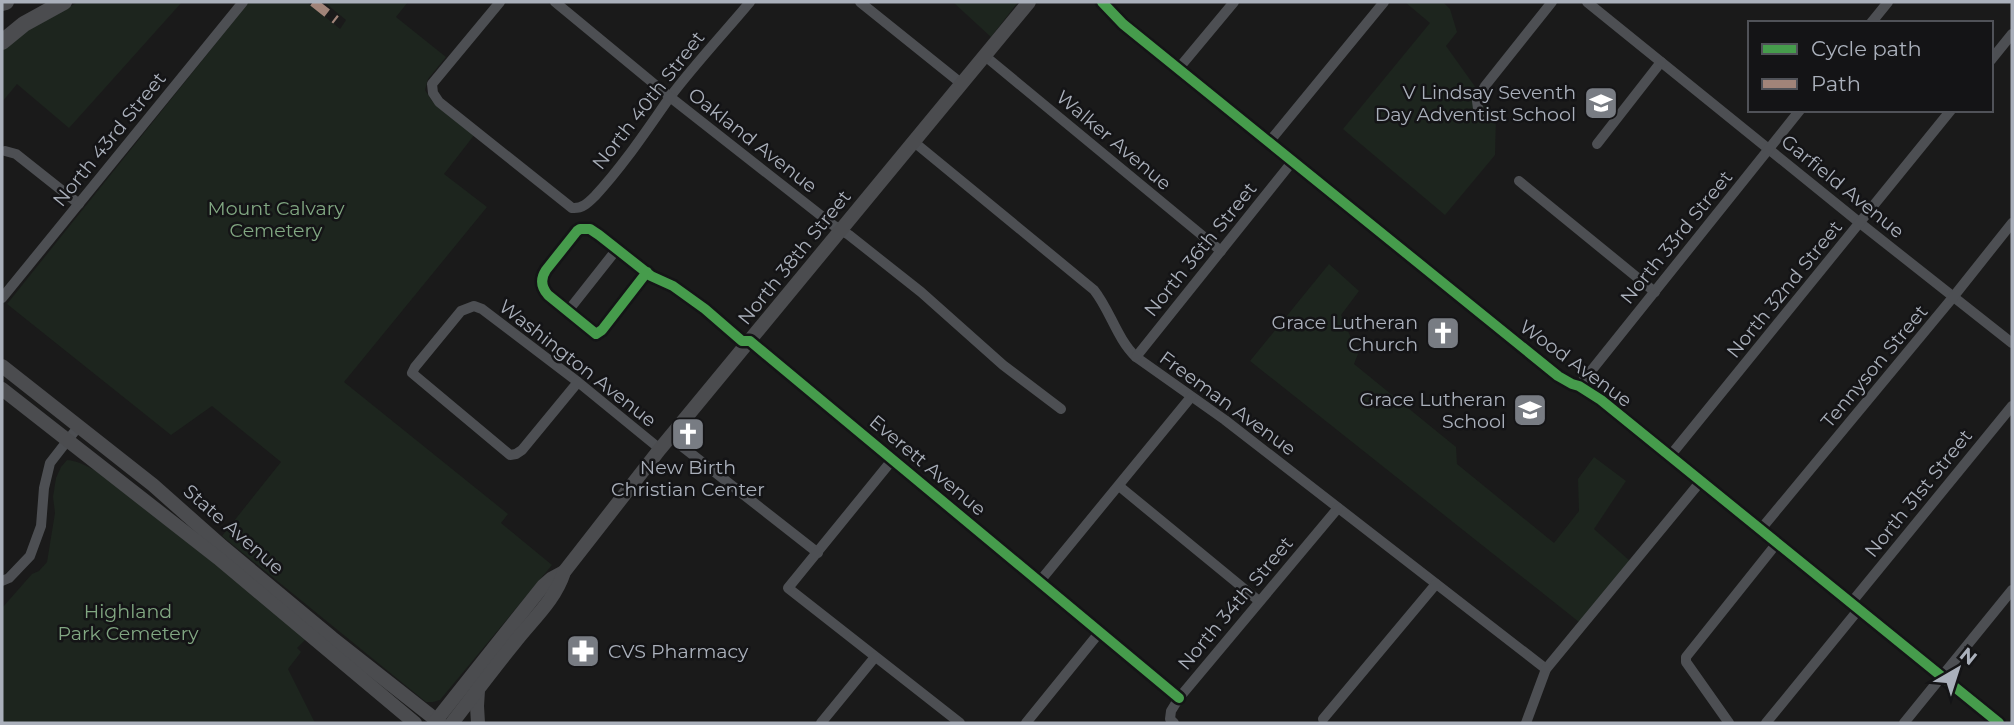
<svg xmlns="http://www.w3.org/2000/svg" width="2014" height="725" viewBox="0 0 2014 725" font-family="Montserrat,sans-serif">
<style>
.green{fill:#1d251e}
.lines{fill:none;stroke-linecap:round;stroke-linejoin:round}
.minor{stroke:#4d4f53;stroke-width:10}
.major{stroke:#4b4c4f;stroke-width:14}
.highway{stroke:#4b4c4f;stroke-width:16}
.quiet{stroke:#a18479;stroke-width:9;stroke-dasharray:18 9;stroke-linecap:butt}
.cycleway-casing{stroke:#141416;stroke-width:15}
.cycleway{stroke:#469c4c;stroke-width:10}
.labels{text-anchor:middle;stroke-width:5;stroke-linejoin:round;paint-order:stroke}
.poi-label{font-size:19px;fill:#aab0bb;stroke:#141416;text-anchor:end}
.street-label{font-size:19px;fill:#aab0bb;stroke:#141416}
.park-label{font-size:19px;fill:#81a782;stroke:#141416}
</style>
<rect width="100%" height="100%" fill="#1a1a1a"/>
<g class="green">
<polygon points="78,2 182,2 69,128 17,84 2,102 2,51 21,34"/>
<polygon points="249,2 307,2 340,29 346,20 324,2 408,2 396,17 446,57 428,79 425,90 432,101 475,134 444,174 487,207 344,382 508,514 501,523 552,565 440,700 433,702 426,702 222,536 281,462 212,406 171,435 7,304"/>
<polygon points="953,2 1018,2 991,37"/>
<polygon points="1405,2 1443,2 1450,9 1457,32 1446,46 1496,116 1495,155 1445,215 1343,129 1430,23"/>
<polygon points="1329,264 1359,291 1341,315 1358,354 1354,364 1456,447 1457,464 1554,543 1579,511 1578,479 1594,457 1626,481 1594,529 1630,561 1579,622 1250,361"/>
<path d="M67,460C94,461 147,509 169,527C215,563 261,601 306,639L297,648L301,652L288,669L315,723H2V608L32,574L39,571L47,562L55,513L53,497L56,478L61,467Z"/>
</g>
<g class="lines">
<g class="minor">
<path d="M500,2L432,84L433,93L439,102L572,208C582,209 588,203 595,196C623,166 646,131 670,97C695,64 724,33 750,2"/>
<polyline points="555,2 670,97 833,225 849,235 921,292 1003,365 1061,409"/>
<polyline points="860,2 962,84"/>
<polyline points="1102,2 1123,24 1558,376 1572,384 1579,386 1601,400 1999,723"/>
<polyline points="1587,2 1860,223 2012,343"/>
<polyline points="1871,23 1888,2"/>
<polyline points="985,56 1221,251"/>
<polyline points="1991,60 2012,34"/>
<polyline points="1179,68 1234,2"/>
<polyline points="1479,116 1477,101 1485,86 1552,2"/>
<path d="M914,142L1094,290C1110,310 1117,339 1136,357L1225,420L1546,669"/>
<polyline points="1269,142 1384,2"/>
<polyline points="1597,144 1661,62"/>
<polyline points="5,151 16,154 79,204"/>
<polyline points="1519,181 1655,292"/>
<path d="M647,272L602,330L596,334L548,295C541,287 540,279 546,270L577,231L580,229H590L599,235L651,276L673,286L705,309L742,341H750L1179,698"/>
<polyline points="2,298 243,2"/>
<polyline points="568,311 617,249"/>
<polyline points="1136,357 1292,162"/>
<polyline points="578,382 522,450 516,454 510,455 412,373 415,367 461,311 474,306 482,309 578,382 660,449"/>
<polyline points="1579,386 1800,110"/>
<polyline points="670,437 818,553"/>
<polyline points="1670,456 1951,110"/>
<polyline points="893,459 788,588 960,723"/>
<polyline points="1119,486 1259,601"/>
<polyline points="1761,529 1954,296 2012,223"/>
<polyline points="2,581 9,578 30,556 41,526 44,488 50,463 78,427"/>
<polyline points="1040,581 1191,397"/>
<polyline points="1851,603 2012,406"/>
<polyline points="1323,719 1436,584"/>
<polyline points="821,723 875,657"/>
<polyline points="1026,723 1099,633"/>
<polyline points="1174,723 1170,719 1171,711 1179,698 1338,508"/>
<polyline points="1526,723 1546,669 1701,481"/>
<polyline points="1729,723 1686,662 1686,657 1777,543"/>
<polyline points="1766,723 1859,609"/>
<polyline points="1904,723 2012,590"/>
</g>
<g class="major">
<polyline points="2,366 153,485 224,548 332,638 440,723"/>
<polyline points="2,389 218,558 415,723"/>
<polyline points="478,690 477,706 478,723"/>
<polyline points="434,723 543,586 551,579 564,572"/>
<path d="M452,723C473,696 493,669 515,642C533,619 555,600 564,572L660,449L1029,2"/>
</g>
<g class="highway">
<polyline points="2,3 6,2"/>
<polyline points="2,42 24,24 64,2"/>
</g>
<polyline class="quiet" points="313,2 336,20"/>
<g class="cycleway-casing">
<g id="cycleway">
<polyline points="1102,2 1123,24 1558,376 1572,384 1579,386 1601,400 1999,723"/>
<path d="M647,272L602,330L596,334L548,295C541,287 540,279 546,270L577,231L580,229H590L599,235L651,276L673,286L705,309L742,341H750L1179,698"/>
</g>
</g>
<use href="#cycleway" class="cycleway"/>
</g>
<defs>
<g id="school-square" transform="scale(1.75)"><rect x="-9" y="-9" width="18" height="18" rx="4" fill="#787c83" stroke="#141416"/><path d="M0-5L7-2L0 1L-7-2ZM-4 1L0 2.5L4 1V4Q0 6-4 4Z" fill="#fff"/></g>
<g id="church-square" transform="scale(1.75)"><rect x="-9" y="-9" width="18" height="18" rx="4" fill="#787c83" stroke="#141416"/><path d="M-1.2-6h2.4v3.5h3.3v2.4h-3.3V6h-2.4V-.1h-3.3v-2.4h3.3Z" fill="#fff"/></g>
<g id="pharmacy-square" transform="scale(1.75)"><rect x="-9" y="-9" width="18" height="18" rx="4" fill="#787c83" stroke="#141416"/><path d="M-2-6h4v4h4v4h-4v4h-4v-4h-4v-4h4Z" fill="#fff"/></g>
</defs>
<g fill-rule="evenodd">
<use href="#school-square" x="1601" y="103"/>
<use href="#church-square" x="1443" y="333"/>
<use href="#school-square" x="1530" y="410"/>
<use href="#church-square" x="688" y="434"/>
<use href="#pharmacy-square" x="583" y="651"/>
</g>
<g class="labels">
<g class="poi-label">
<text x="1576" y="99">V Lindsay Seventh<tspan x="1576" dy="22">Day Adventist School</tspan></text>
<text x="1418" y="329">Grace Lutheran<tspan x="1418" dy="22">Church</tspan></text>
<text x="1506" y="406">Grace Lutheran<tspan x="1506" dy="22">School</tspan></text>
<text x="688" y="474" text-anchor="middle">New Birth<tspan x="688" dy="22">Christian Center</tspan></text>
<text x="608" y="658" text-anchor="start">CVS Pharmacy</text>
</g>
<g class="street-label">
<text transform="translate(648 100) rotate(-52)" y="7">North 40th Street</text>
<text transform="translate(109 139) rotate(-51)" y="7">North 43rd Street</text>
<text transform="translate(753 140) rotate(38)" y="7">Oakland Avenue</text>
<text transform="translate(1114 140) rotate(40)" y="7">Walker Avenue</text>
<text transform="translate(1843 186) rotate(39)" y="7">Garfield Avenue</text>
<text transform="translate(1676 237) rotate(-51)" y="7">North 33rd Street</text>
<text transform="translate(1200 249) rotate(-51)" y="7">North 36th Street</text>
<text transform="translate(794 257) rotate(-51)" y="7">North 38th Street</text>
<text transform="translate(1784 289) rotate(-51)" y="7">North 32nd Street</text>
<text transform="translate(578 363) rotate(38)" y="7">Washington Avenue</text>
<text transform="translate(1576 363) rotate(36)" y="7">Wood Avenue</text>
<text transform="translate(1874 366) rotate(-50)" y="7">Tennyson Street</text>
<text transform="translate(1228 403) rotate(36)" y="7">Freeman Avenue</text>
<text transform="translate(928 465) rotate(40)" y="7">Everett Avenue</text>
<text transform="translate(1918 493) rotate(-51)" y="7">North 31st Street</text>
<text transform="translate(234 529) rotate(41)" y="7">State Avenue</text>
<text transform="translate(1235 603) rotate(-50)" y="7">North 34th Street</text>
</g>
<g class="park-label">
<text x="276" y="215">Mount Calvary<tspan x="276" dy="22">Cemetery</tspan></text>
<text x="128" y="618">Highland<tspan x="128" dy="22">Park Cemetery</tspan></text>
</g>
</g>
<rect width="2014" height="725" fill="none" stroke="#aab0bb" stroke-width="7"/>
<rect x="1748" y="21" width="245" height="91" fill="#141416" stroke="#505258" stroke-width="2"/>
<rect x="1762" y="44" width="35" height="10" fill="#469c4c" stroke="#505258" stroke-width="2"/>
<text x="1811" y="56" font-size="21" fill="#aab0bb">Cycle path</text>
<rect x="1762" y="79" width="35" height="10" fill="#a18479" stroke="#505258" stroke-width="2"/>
<text x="1811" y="91" font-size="21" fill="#aab0bb">Path</text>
<g transform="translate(1958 669) rotate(39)" stroke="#141416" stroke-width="5" paint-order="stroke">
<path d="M0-5L12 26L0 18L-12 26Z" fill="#aab0bb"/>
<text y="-10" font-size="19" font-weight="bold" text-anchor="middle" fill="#aab0bb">N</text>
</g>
</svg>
